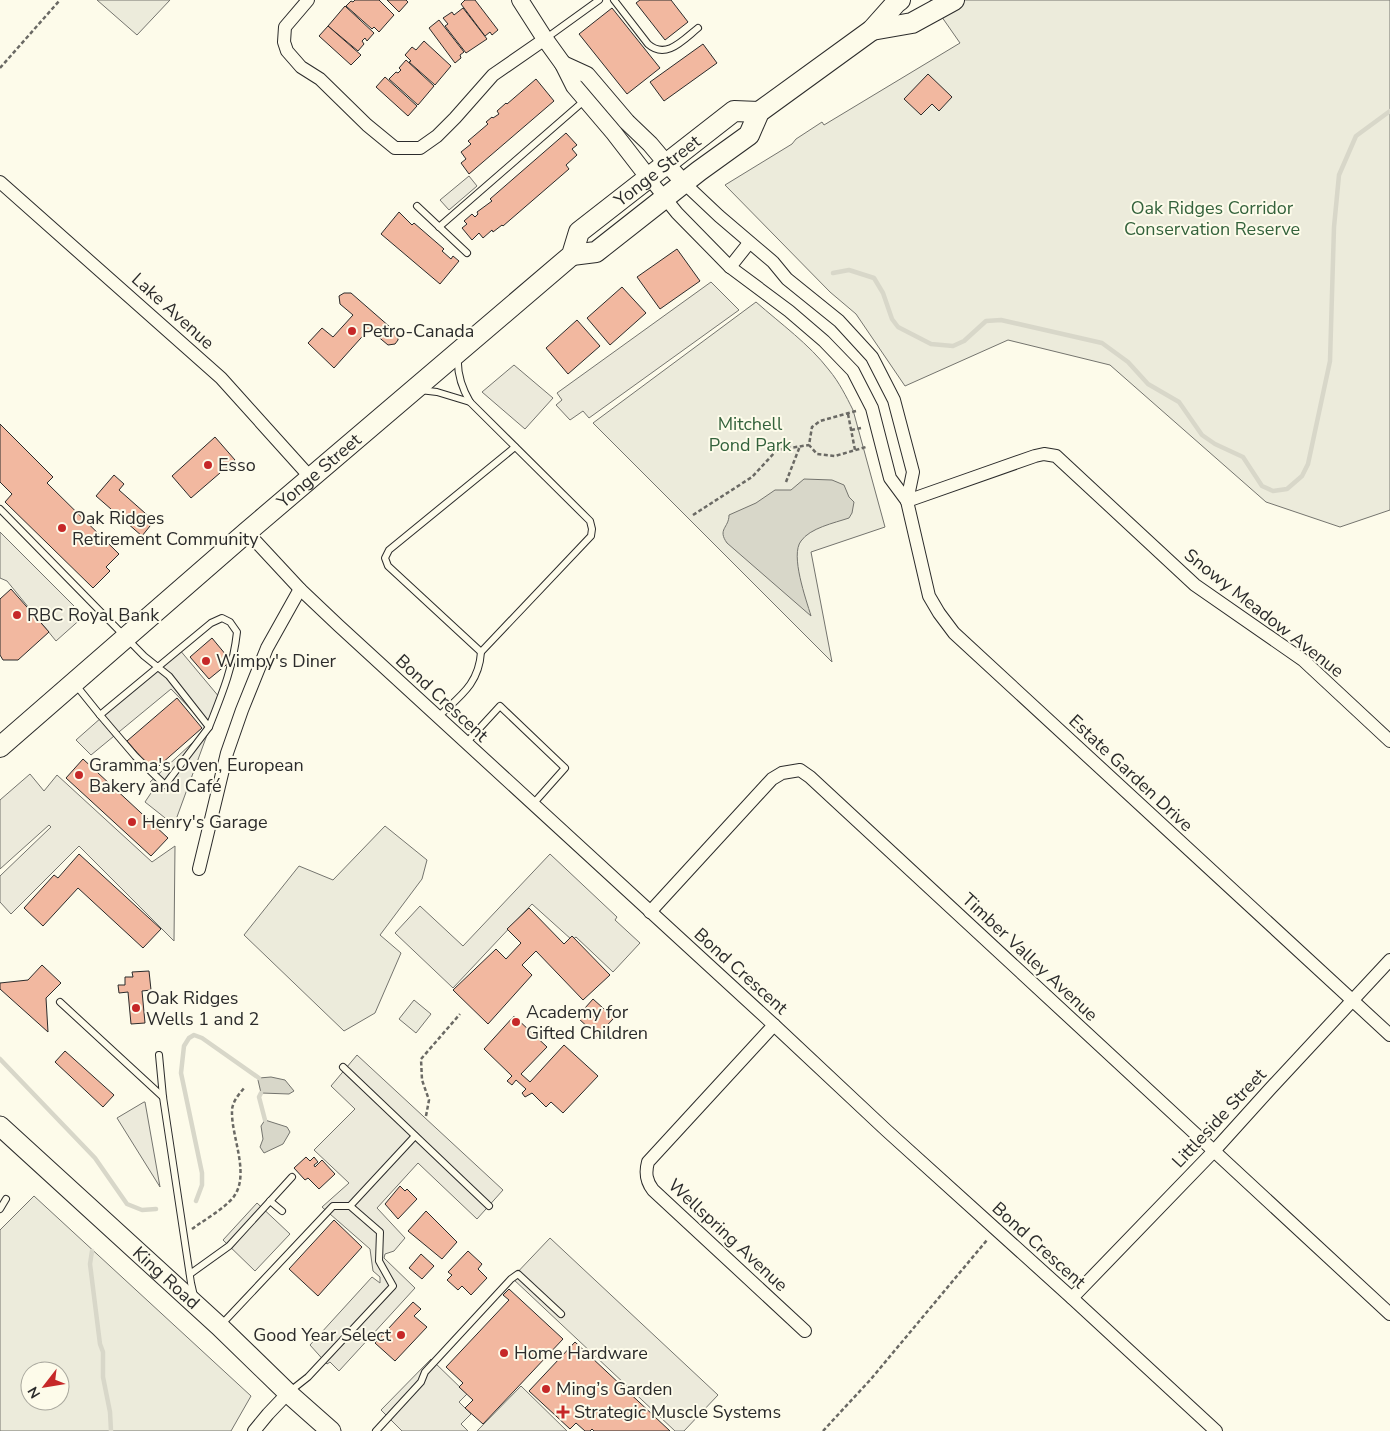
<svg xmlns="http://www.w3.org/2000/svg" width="1390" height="1431" viewBox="0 0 1390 1431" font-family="'Nunito Sans',sans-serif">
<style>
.green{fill:#ecebdb;stroke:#74746e;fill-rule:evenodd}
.parking{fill:#eceadb;stroke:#74746e}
.water{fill:#d8d7c9;stroke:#74746e}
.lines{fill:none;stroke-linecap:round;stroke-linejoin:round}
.stream{stroke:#d8d7c9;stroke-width:4.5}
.building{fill:#f2b8a0;stroke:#2b2b2b}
.service-casing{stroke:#2b2b2b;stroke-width:8}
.minor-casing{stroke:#2b2b2b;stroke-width:14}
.tertiary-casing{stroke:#2b2b2b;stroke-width:18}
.secondary-casing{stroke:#2b2b2b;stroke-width:21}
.primary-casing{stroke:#2b2b2b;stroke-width:22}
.path{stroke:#6a6964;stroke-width:2.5;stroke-dasharray:4 2.5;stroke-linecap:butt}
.service{stroke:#fdfbea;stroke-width:6}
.minor{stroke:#fdfbea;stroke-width:12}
.tertiary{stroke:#fdfbea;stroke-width:16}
.secondary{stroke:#fdfbea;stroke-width:19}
.primary{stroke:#fdfbea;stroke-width:20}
.poi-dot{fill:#c62828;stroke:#fdfbea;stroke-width:2}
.labels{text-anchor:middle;stroke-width:4;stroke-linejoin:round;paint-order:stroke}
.street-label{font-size:18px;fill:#2b2b2b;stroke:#fdfbea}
.park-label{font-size:18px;fill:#34623c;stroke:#fdfbea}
.poi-label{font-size:18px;fill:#2b2b2b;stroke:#fdfbea;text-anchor:start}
</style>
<rect width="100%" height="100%" fill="#fdfbea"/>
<g class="green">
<polygon points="97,0 170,0 137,35"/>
<polygon points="930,0 1390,0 1390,510 1340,527 1266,502 1110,365 1008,340 905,386 856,314 830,292 725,185 792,144 796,139 822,122 824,125 960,43"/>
<path d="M756,302C781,324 809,344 829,370C839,382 846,396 853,410L885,527L811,552L832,662L593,423Z"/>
<polygon points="385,826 427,860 422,879 380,935 401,953 375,1013 344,1031 244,935 299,866 333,880"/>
<polygon points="414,1000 431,1014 416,1033 399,1019"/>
<path d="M34,1196L251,1396L231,1431H0V1230ZM30,1371H60V1401H30Z"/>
</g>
<g class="parking">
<polygon points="469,176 477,186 449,210 440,200"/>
<polygon points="711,282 739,310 589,418 583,411 570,420 556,405 562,400 557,393"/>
<polygon points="514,365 553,398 525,429 482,392"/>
<polygon points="0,532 84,616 56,641 7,581 0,578"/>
<polygon points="179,649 220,698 209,728 171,689 91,755 76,740"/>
<polygon points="204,732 207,735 174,825 145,802 155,787 150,782"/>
<polygon points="30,774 44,791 57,775 152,862 175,846 174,941 79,846 11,914 0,902 0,876 51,827 49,825 0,869 0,800"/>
<polygon points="550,854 617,917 615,920 640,943 613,972 576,937 572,940 532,904 453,988 395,933 420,906 463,946"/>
<polygon points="357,1055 503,1190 477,1219 418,1163 377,1208 405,1238 394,1251 385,1254 384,1258 415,1288 339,1371 330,1362 327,1364 310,1345 372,1277 380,1283 380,1277 373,1271 370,1249 322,1207 349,1183 314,1150 355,1109 331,1086"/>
<polygon points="144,1102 145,1102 160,1187 117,1118"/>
<polygon points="257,1203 290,1234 255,1271 223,1240"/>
<polygon points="550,1238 718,1395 684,1431 675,1431 512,1278"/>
<polygon points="431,1359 467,1394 459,1402 471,1414 461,1424 468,1431 402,1431 381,1410"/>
<polygon points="521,1386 567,1431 477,1431"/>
</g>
<g class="water">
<path d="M804,479L832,480L844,485L849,497L854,502L852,513L849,518C834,523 810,528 801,541C790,555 806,599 811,616L727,543C717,529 729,528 729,515L756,503L775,490H791Z"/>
<polygon points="271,1077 285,1080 294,1091 289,1094 261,1093 258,1080 259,1078"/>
<polygon points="265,1120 287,1127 290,1132 283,1144 264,1153 260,1147 263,1139 261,1126"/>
</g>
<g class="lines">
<g class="stream">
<polyline points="833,273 849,270 874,278 883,293 892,319 898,327 931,344 953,346 964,341 986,321 1001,320 1102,343 1128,362 1148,384 1179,402 1202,435 1215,444 1243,457 1262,486 1273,491 1287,489 1302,476 1308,464 1330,361 1334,227 1339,175 1356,136 1390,111"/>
<polyline points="0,1059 95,1158 127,1204 142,1210 156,1209"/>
<polyline points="261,1093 259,1097 265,1120"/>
<polyline points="196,1201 202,1185 202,1173 181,1073 184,1046 189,1038 194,1035 202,1038 259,1078"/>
<polyline points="92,1251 90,1264 100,1344 103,1352 103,1377 110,1412 111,1431"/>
</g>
</g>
<g class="building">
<polygon points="355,0 379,0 394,15 379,32 374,27 372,29 346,6 351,1 353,2"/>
<polygon points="387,0 406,0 408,2 399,12"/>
<polygon points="465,0 475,0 498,30 492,35 490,32 485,36 461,4"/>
<polygon points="640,0 671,0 688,22 665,40 636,3"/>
<polygon points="345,6 374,33 367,41 365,38 362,41 364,44 358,51 328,26"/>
<polygon points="463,8 487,39 466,53 445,26 448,24 443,18 452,12 454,15"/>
<polygon points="612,8 660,68 627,94 579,34"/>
<polygon points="439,20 464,52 460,55 461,58 455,63 429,28"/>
<polygon points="328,26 361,55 351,65 319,36"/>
<polygon points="424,41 451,66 435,85 409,62 411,61 405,55 412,47 416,50"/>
<polygon points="703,44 717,63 664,101 650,82"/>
<polygon points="406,60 434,86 418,105 389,79 396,72 398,73 401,70 399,68"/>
<polygon points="928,74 952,97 939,111 932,104 921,115 904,99"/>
<polygon points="385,77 417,106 408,116 376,87"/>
<polygon points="536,79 554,101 469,174 461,163 466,159 461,152 471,144 468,141 488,124 486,122 492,117 493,118 499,114 497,111 506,103 507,104"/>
<polygon points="566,133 577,145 572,149 577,155 566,165 569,169 503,226 502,225 493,232 492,230 483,238 479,233 472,240 462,228 467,224 464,221 472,214 475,217 478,214 477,212 492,201 490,199"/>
<polygon points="399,212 412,225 414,223 444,249 442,251 451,259 453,256 459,261 440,284 381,234"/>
<polygon points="677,249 700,281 660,309 637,277"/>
<polygon points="622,287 646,313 610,345 587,318"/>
<polygon points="344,293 351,293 398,334 398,340 395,344 388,345 369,329 334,368 308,343 322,328 333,337 353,315 340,304 339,296"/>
<polygon points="577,320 600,346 568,374 546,348"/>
<polygon points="0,424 53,477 47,483 119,554 106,567 110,571 93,588 5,502 12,494 0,482"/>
<polygon points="215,437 235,460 191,498 172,476"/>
<polygon points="114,475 124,484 119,490 154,521 142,536 96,496"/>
<polygon points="11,589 49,632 18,660 3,660 0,655 0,599"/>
<polygon points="212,638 231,661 209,679 190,657"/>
<polygon points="177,698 202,728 153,771 127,741"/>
<polygon points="83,759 168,838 151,856 66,778"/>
<polygon points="79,854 161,929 143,948 78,888 43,926 24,908 54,875 58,878"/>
<polygon points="529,908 564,944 572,936 610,975 583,1000 536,951 522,965 532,975 488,1024 453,990 496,949 506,959 521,943 507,929"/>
<polygon points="42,965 61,983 46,998 48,1032 0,989 0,983 28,980"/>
<polygon points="149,971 151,990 142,991 145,1023 131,1024 128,992 119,993 118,985 125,985 125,977 133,977 132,972"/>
<polygon points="593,999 614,1018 596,1037 592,1034 593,1032 577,1017"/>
<polygon points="514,1016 547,1047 521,1074 530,1082 564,1045 598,1076 563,1113 551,1102 546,1107 532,1093 525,1097 522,1093 526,1089 516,1080 512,1085 507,1081 512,1076 484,1049"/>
<polygon points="65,1051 114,1095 103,1107 55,1062"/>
<polygon points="306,1157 310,1161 314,1157 318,1162 314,1165 315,1167 322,1160 335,1174 319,1189 308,1178 305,1180 294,1168"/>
<polygon points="400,1186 405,1191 407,1189 417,1199 398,1219 385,1204"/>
<polygon points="426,1211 457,1242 442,1259 408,1231"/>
<polygon points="334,1220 362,1247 318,1296 289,1269"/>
<polygon points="468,1251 482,1264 478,1269 487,1278 471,1295 462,1286 458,1290 447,1280 452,1275 448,1272"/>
<polygon points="421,1254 434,1266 422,1279 409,1268"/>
<polygon points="509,1289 563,1339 483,1424 465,1408 473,1400 459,1387 463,1383 446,1367 509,1300 503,1295"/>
<polygon points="413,1302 421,1309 414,1316 427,1327 395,1361 375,1343"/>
<polygon points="575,1342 670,1431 594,1431 592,1429 590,1431 585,1431 576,1423 570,1429 529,1391"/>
</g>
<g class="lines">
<g class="service-casing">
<g id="service">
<path d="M614,0L648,44C666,60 683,40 698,28"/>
<polyline points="545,39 599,0"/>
<polyline points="417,206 467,253"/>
<polyline points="439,227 585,100"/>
<polyline points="420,390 437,392 470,402"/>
<path d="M0,509L144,656L169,676L209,727C222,694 233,668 237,632L230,622L222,618L211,623L100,715L75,684"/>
<polyline points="481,652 388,566 385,558 389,550 515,447"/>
<polyline points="100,715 135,756 165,785 209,727"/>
<path d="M438,717C460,696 479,684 481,652L591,536L592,529L590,521L470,402C462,388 457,375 458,359"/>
<polyline points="466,743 500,706 565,768 533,804"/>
<polyline points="60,1002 163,1097"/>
<polyline points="159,1055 163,1097 191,1283 194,1296"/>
<polyline points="343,1067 489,1206"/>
<polyline points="270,1201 282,1211"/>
<polyline points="0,1209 6,1199"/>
<polyline points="190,1274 229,1246 292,1177"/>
<polyline points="220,1326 333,1206 350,1206 415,1136"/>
<polyline points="289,1392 308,1377 393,1286 379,1261 380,1232 350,1206"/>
<polyline points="376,1431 421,1382 425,1372 511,1279 518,1274 561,1314"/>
</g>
</g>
<g class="minor-casing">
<g id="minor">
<polyline points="308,0 285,27 284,42 287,51 301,67 320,79 367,125 395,148 420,148 437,136 455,118 493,75 545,39"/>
<polyline points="648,177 677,213 730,267 789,311 824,341 853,371 872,408 890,478 907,501"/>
<polyline points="0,182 221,378 311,478"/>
<polyline points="684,183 719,216 773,262 787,279 839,321 872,357 894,400 913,472 907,501 929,596 939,613 954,633 1390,1035"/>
<polyline points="730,267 749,243"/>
<polyline points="907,501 1035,456 1044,454 1056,456 1195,585 1303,660 1390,741"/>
<polyline points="247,532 300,589 338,625 774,1025 886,1130 1072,1298 1216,1431"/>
<polyline points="199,869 227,753 242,710 267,648 300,589"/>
<polyline points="650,912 772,779 782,773 800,770 810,777 1390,1314"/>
<path d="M774,1025L648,1162C645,1173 646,1181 653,1190L805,1331"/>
<polyline points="1072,1298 1214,1151 1270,1089 1390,960"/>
<polyline points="254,1431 268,1414 288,1393"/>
</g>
</g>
<g class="tertiary-casing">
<g id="tertiary">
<polyline points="520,0 545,39 563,64 574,86 614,133 648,177"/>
<polyline points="563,64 587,75 627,122 650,144 666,163 684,183"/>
</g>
</g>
<g class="secondary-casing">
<g id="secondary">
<path id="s1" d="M0,1126L219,1326L288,1393L331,1431"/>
</g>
</g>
<g class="primary-casing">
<g id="primary">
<polyline points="872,30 912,23 954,0"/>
<polyline points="572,255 596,252 699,171 749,135 759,112 872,30 896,3 900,0"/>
<path id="s2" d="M0,747L247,532L572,255L579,232L734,111L759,112"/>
</g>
</g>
<g class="path">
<polyline points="0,68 60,0"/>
<polyline points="856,411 820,421 812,427 809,445 817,454 835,456 866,447"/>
<polyline points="848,414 855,450"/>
<polyline points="851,430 861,428"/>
<polyline points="786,482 800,446"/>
<polyline points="693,515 752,477 777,450 809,445"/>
<polyline points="426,1116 429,1100 422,1080 421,1059 460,1014"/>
<path d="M192,1229C204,1220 219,1212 230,1201C253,1179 231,1138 232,1111C232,1102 239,1094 245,1087"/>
<polyline points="823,1431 871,1379 987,1240"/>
</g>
<use href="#service" class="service"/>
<use href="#minor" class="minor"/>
<use href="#tertiary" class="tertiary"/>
<use href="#secondary" class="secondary"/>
<use href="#primary" class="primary"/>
</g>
<g class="poi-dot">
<circle cx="352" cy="331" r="5"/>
<circle cx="208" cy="465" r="5"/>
<circle cx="62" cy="528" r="5"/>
<circle cx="17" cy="615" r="5"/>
<circle cx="206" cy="661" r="5"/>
<circle cx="79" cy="775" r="5"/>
<circle cx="132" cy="822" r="5"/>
<circle cx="136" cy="1008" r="5"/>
<circle cx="516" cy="1022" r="5"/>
<circle cx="401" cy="1335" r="5"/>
<circle cx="504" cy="1353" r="5"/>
<circle cx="546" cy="1389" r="5"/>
<path d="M560.5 1404.5h5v5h5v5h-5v5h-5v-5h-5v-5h5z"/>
</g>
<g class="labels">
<g class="street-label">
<text dy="6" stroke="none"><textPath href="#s2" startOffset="878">Yonge Street</textPath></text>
<text transform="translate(173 311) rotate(42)" y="6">Lake Avenue</text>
<text dy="6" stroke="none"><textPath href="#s2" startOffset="422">Yonge Street</textPath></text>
<text transform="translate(1264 613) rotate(38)" y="6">Snowy Meadow Avenue</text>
<text transform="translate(442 698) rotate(43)" y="6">Bond Crescent</text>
<text transform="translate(1131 773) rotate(43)" y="6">Estate Garden Drive</text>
<text transform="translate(1030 957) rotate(43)" y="6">Timber Valley Avenue</text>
<text transform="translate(741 971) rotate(42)" y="6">Bond Crescent</text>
<text transform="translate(1219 1118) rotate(-47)" y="6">Littleside Street</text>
<text transform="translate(728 1235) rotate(43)" y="6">Wellspring Avenue</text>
<text transform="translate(1039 1245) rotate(42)" y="6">Bond Crescent</text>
<text dy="6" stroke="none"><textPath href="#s1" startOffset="225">King Road</textPath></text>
</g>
<g class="park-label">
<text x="1212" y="214">Oak Ridges Corridor<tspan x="1212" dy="21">Conservation Reserve</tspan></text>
<text x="750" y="430">Mitchell<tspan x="750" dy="21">Pond Park</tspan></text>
</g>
<g class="poi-label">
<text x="362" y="337">Petro-Canada</text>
<text x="218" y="471">Esso</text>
<text x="72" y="524">Oak Ridges<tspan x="72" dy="21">Retirement Community</tspan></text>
<text x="27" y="621">RBC Royal Bank</text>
<text x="216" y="667">Wimpy's Diner</text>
<text x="89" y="771">Gramma's Oven, European<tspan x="89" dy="21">Bakery and Café</tspan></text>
<text x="142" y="828">Henry's Garage</text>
<text x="146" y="1004">Oak Ridges<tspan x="146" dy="21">Wells 1 and 2</tspan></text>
<text x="526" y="1018">Academy for<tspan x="526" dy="21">Gifted Children</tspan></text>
<text x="391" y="1341" text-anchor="end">Good Year Select</text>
<text x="514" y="1359">Home Hardware</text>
<text x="556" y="1395">Ming’s Garden</text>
<text x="574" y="1418">Strategic Muscle Systems</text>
</g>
</g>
<g transform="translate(45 1386) rotate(239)"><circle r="24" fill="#fdfbea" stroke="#a9a89e"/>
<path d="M0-4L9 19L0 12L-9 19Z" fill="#c62828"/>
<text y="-8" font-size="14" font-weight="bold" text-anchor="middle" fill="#2b2b2b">N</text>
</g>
</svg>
